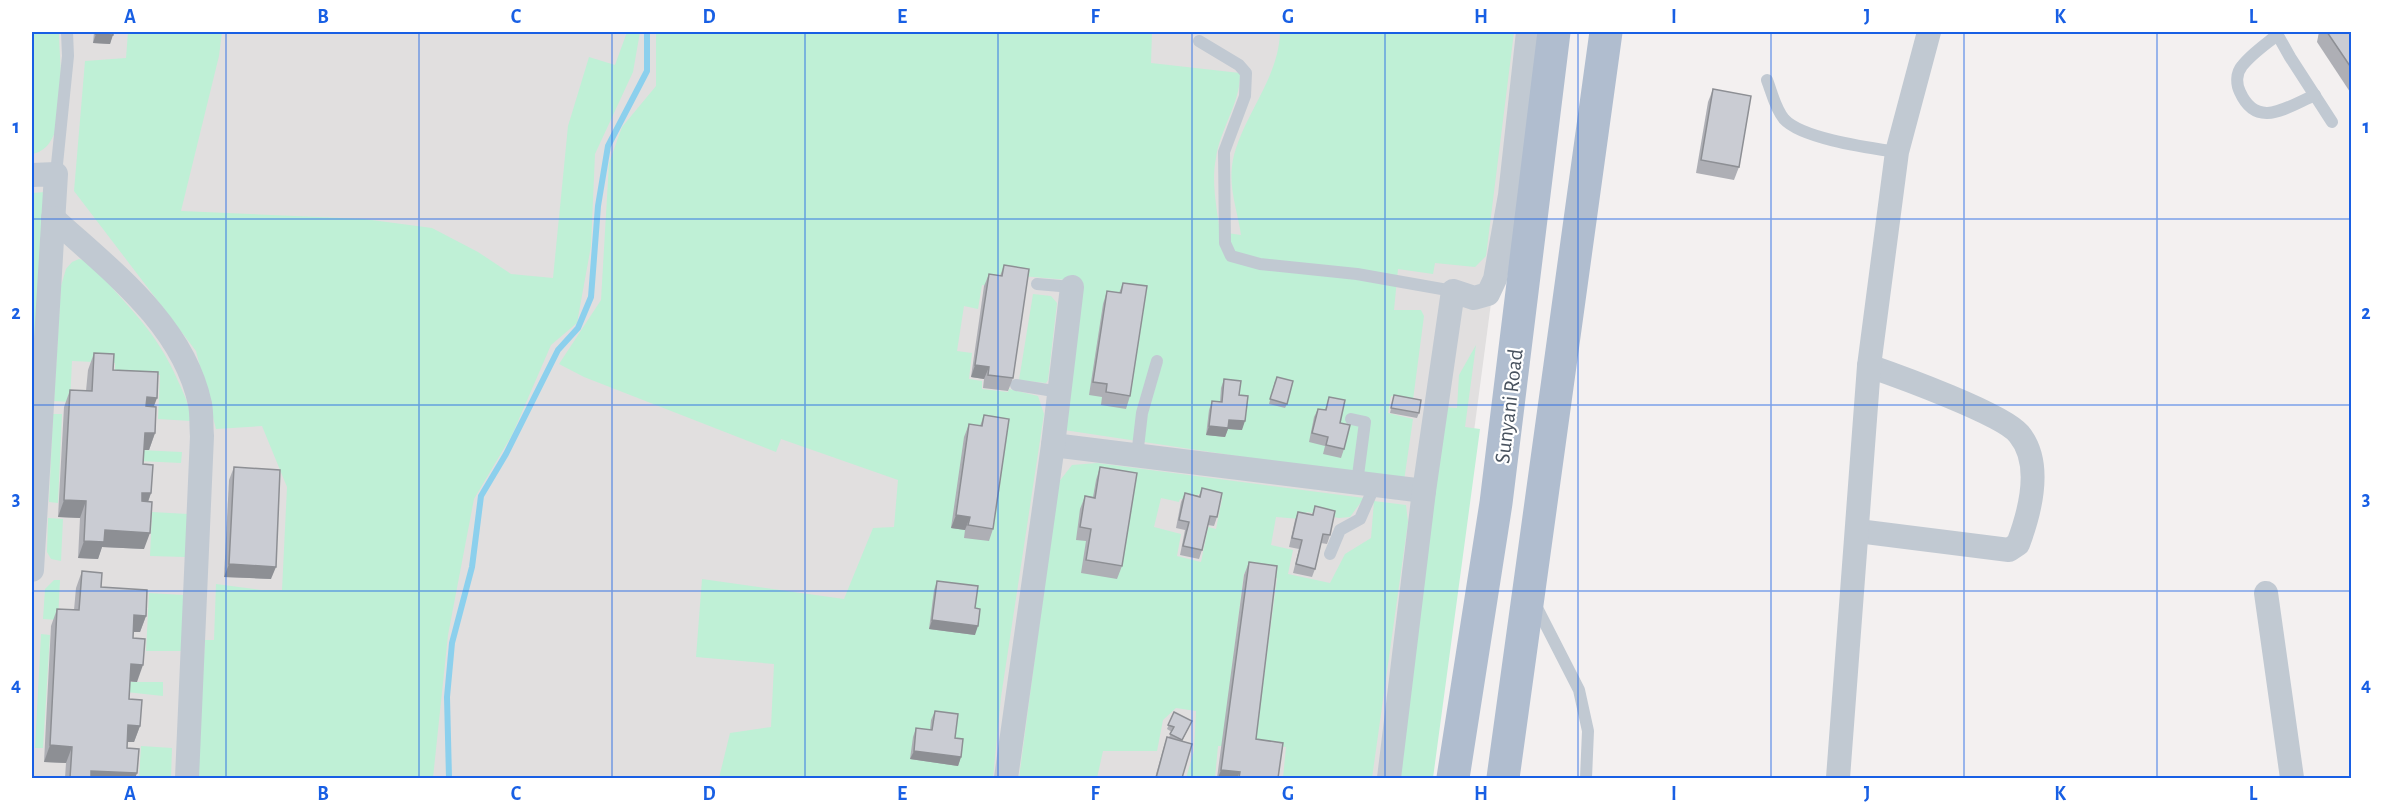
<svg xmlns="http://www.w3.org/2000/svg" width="2383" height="810" viewBox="0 0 2383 810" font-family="'Alegreya Sans',sans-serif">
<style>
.education{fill:#e1dfdf}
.green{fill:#bff0d6;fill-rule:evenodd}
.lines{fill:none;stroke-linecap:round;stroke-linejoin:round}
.stream{stroke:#8cd0ed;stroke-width:6}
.service{stroke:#c1c9d2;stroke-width:12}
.minor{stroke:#c1c9d2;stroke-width:24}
.primary{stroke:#b0bdcf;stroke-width:33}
.wall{fill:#aeafb5}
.shaded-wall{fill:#8d8f94}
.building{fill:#caccd3;stroke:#8d8f94;stroke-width:1.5}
.grid{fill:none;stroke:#185fe4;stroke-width:1.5;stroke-opacity:0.55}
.labels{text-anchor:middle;stroke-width:4.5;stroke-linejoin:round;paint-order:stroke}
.street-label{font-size:22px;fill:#48525e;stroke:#fff}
.neatline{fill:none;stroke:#185fe4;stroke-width:2}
.grid-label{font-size:20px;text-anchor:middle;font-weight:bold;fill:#185fe4}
</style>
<rect width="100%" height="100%" fill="#f3f0f0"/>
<polygon class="education" points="32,32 1527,32 1428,778 32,778"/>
<g class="green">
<path d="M32,32H59C59,63 72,148 32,154Z"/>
<polygon points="128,32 222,32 219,56 181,211 364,219 432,228 478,252 511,274 553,278 568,126 589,57 615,65 627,32 640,32 633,72 595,154 591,246 577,323 551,345 512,435 474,499 448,635 433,778 197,778 205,640 214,640 216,584 261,590 282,590 287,487 262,426 216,429 196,351 74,191 85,61 126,58"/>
<path d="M656,32H1152L1151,63L1240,73C1241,102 1220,129 1216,158C1211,182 1217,209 1220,232L1241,235C1238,213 1229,190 1232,166C1238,121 1279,81 1280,32H1514L1486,256L1475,267L1435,263L1433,274L1398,269L1394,310H1421L1424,316L1413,400L1391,396L1388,413L1413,419L1404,481L1064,430L1080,281L998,274L995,287L982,285L978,309L964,306L957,351L972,353L969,379L982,381V389L1008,392L1009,389L1038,396L1044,414L1001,697L993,778H719L730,733L771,727L774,664L696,657L702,579L844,599L873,528L894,527L898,480L781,439L776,452L584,377L559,364L601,300L609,163L622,127L656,86Z"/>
<polygon points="45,192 32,418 32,193"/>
<path d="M79,259L90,262C124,304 156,329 178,381C184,394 190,406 191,421L158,419L160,375L115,373V363L72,361L70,402L54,401L61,286L66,269L72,262Z"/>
<polygon points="1033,294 1051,296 1057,303 1048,380 1046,383 1019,380"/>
<polygon points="1476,345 1465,427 1480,429 1433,778 1397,778 1442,407 1457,408 1459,375"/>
<polygon points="53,414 62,414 58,503 49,502"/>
<polygon points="139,450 182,452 181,463 139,461"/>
<path d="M1097,463L1364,498L1350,517L1339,518L1307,512L1300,519L1276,517L1271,545L1293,550L1288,574L1330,583L1345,554L1371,538L1374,501L1406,505L1408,522L1372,778H1283L1286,747L1255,744L1277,578L1244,573L1222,746H1218L1215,778H1186L1194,751L1196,711L1176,708L1163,720L1157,751H1103L1097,778H1019L1058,483L1072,465ZM1198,494L1222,499L1216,529L1208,527L1201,562L1177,556L1181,534L1154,527L1161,498L1179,502L1180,499L1196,501Z"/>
<polygon points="152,512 188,514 185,557 150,556"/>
<polygon points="48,518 63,519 61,561 51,559 47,552"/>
<polygon points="54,580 60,580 58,620 43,619 45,589"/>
<polygon points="149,593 184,595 182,651 146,651"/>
<polygon points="41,634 50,635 43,748 35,748"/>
<polygon points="126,682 163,682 163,696 126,692"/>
<polygon points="141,746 172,748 171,778 139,778"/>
</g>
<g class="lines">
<polyline class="stream" points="449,778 447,697 452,643 472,567 481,496 506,454 558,350 578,328 591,297 598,206 608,146 647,71 647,32"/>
<g class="service">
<polyline points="2276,32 2290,57 2332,122"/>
<path d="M2277,35C2266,44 2251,54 2242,66C2236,73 2236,84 2240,92C2257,130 2287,107 2315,95"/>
<polyline points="1199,41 1239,65 1246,73 1245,96 1224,152 1225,243 1231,256 1260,264 1357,274 1453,291"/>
<path d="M1767,80C1772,93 1775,108 1784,119C1802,139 1871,148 1897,152"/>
<polyline points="56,174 68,56 67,32"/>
<polyline points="1037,284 1072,287"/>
<polyline points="1016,385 1060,392"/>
<polyline points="1351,419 1365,422 1357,483"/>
<polyline points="1137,456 1142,413 1157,361"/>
<polyline points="1330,554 1340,530 1360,519 1375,485"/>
<polyline points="1534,602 1579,690 1588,731 1586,778"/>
</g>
<g class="minor">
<polyline points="32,175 56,174 32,570"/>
<path d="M53,218C110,270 183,324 200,404C202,414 201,425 202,436L187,778"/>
<polyline points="1053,445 1424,491"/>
<path d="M1858,531L2009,550L2018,544C2030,512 2043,463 2019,434C2003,414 1898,376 1869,366"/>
<polyline points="2266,593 2292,778"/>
<polyline points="1006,778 1053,445 1072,287"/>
<polyline points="1389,778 1424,491 1453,291 1474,298 1488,294 1495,279 1510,195 1528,32"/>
<polyline points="1838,778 1869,366 1897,152 1929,32"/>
</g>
<g class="primary">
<polyline points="1453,778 1496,503 1554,32"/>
<polyline points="1503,778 1606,32"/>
</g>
</g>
<g class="wall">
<polygon points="94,32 113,32 110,44 93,43"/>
<polygon points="2319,32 2352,32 2352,95 2317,42"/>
<polygon points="1713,89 1739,167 1734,180 1696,173 1708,102"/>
<polygon points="1004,265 1013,378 1008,391 983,388 984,379 971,377 984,286 989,274 1000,276"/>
<polygon points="1123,283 1130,396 1126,409 1101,405 1102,397 1089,395 1103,304 1107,291 1119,293"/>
<polygon points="94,353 153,407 155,433 149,450 144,450 143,464 151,493 148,502 144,549 102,547 98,559 78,558 80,518 58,517 64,407 70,390 86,391 88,370"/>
<polygon points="1224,379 1239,395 1242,430 1228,429 1225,437 1206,435 1209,410 1212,401 1220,402 1221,388"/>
<polygon points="1275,381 1287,404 1285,408 1269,404"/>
<polygon points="1394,395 1419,413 1417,418 1390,413"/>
<polygon points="1329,397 1340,423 1344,449 1341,458 1323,454 1325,446 1309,442 1314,417 1318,409 1325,410"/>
<polygon points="984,415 993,529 989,541 964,538 965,530 951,528 964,437 969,424 980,426"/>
<polygon points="234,467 271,579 224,577 229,480"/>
<polygon points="1100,467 1122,566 1117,579 1081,573 1086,541 1076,540 1080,509 1085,496 1093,497 1096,480"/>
<polygon points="1202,488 1217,517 1214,526 1208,525 1202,550 1199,559 1180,555 1185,530 1176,528 1181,502 1185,493 1199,496"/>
<polygon points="1315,506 1330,535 1327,544 1321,543 1315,569 1312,577 1293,573 1299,549 1289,547 1295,520 1298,512 1312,515"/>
<polygon points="1249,562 1256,739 1278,778 1217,778 1244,575"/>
<polygon points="82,571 101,587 146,616 140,632 133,632 133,638 137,682 130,681 129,699 140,726 134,742 127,742 127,748 137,773 135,778 65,778 66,763 44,762 51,626 57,609 74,610 76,588"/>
<polygon points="937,581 975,608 975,635 929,629 934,590"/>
<polygon points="935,711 955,738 961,757 958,766 910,759 913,737 916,728 930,730 931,720"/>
<polygon points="1174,712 1190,725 1182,741 1182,778 1155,778 1164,746 1167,737 1169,737 1172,732 1167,729"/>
</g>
<g class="shaded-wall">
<polygon points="96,34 113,35 110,44 93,43"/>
<polygon points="975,365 989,367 984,379 971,377"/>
<polygon points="147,397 157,398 151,414 141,414"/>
<polygon points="1229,420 1245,421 1242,430 1228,429 1225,437 1206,435 1209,426"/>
<polygon points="145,433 155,433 149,450 139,450"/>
<polygon points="142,493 151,493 145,510 136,510"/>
<polygon points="64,500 86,501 80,518 58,517"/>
<polygon points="956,515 970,517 965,530 951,528"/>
<polygon points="105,530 150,533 144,549 102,547 98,559 78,558 84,541"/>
<polygon points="229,564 276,567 271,579 224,577"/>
<polygon points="134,615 146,616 140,632 128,632"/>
<polygon points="932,620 978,626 975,635 929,629"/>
<polygon points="131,664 143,665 137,682 125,681"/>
<polygon points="128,725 140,726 134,742 122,742"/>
<polygon points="50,745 72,747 66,763 44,762"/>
<polygon points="914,751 961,757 958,766 910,759"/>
<polygon points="1221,770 1240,772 1237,778 1218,778"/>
<polygon points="91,771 137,773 135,778 88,778"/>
</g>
<g class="building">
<polygon points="97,32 113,32 113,35 96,34"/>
<polygon points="2327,32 2352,32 2352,69"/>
<polygon points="1713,89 1751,96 1739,167 1701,160"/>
<polygon points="1004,265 1029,269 1013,378 988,375 989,367 975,365 989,274 1002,276"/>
<polygon points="1123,283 1147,286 1130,396 1106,392 1107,384 1093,382 1107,291 1121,293"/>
<polygon points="94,353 114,354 113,370 158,372 157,398 147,397 146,406 156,407 155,433 145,433 143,464 153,465 151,493 142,493 142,501 152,502 150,533 105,530 104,542 84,541 86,501 64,500 70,390 92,391"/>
<polygon points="1277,377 1293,381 1287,404 1270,399"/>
<polygon points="1224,379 1241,381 1239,395 1248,396 1245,421 1229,420 1228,428 1209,426 1212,401 1222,402"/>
<polygon points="1394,395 1421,400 1419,413 1391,408"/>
<polygon points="1329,397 1345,400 1340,423 1350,425 1344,449 1326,445 1328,437 1312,433 1318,409 1326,410"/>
<polygon points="984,415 1009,419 993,529 968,525 970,517 956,515 969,424 982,426"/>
<polygon points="234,467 280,470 276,567 229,564"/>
<polygon points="1100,467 1137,473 1122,566 1086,560 1091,529 1080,527 1085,496 1095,498"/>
<polygon points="1202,488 1222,493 1217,517 1210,516 1202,550 1183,546 1189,522 1179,520 1185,493 1200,497"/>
<polygon points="1315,506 1335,511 1330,535 1323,534 1315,569 1296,564 1302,540 1292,538 1298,512 1313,515"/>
<polygon points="1249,562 1277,566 1256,739 1283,743 1278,778 1239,778 1240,772 1221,770"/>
<polygon points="82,571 102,573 101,587 147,590 146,616 134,615 133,638 145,639 143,665 131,664 129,699 142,700 140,726 128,725 127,748 139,749 137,773 91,771 91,778 70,778 72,747 50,745 57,609 79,610"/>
<polygon points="937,581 978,586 975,608 980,609 978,626 932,620"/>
<polygon points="935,711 958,714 955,738 963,739 961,757 914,751 916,728 932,730"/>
<polygon points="1174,712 1192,721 1182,740 1170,734 1174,727 1168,725"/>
<polygon points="1167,737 1192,744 1182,778 1156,778"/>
</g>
<path class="grid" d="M226,32V778M419,32V778M612,32V778M805,32V778M998,32V778M1192,32V778M1385,32V778M1578,32V778M1771,32V778M1964,32V778M2157,32V778M32,219H2352M32,405H2352M32,591H2352"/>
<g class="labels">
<g class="street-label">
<text transform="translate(1508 406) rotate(-83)" y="8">Sunyani Road</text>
</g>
</g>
<rect width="2383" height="810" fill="none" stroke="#ffffff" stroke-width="66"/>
<rect x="33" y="33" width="2317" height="744" class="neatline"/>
<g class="grid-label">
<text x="130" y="23">A</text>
<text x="323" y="23">B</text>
<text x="516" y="23">C</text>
<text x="709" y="23">D</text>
<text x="902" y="23">E</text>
<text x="1095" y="23">F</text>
<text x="1288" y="23">G</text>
<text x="1481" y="23">H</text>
<text x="1674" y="23">I</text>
<text x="1867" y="23">J</text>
<text x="2060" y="23">K</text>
<text x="2253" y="23">L</text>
<text x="16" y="133">1</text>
<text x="2366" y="133">1</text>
<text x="16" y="319">2</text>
<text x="2366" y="319">2</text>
<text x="16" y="505">3</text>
<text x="2366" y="505">3</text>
<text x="16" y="691">4</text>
<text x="2366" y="691">4</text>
<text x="130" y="800">A</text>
<text x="323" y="800">B</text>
<text x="516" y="800">C</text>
<text x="709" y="800">D</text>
<text x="902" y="800">E</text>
<text x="1095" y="800">F</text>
<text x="1288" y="800">G</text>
<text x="1481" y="800">H</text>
<text x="1674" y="800">I</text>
<text x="1867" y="800">J</text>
<text x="2060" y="800">K</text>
<text x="2253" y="800">L</text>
</g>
</svg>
